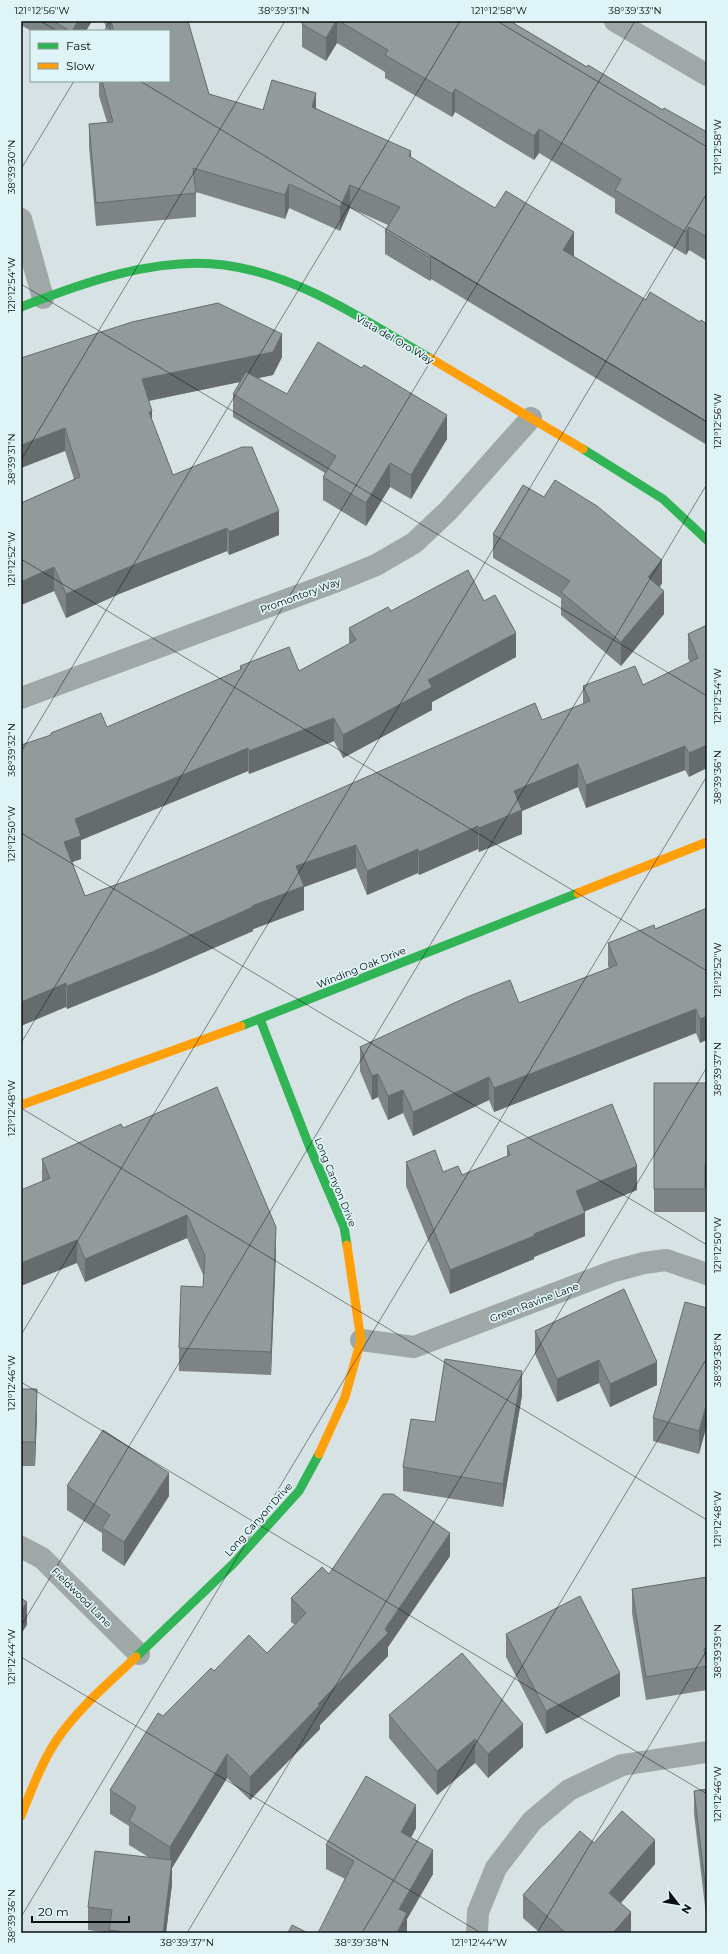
<svg xmlns="http://www.w3.org/2000/svg" width="728" height="1954" viewBox="0 0 728 1954" font-family="Montserrat,sans-serif">
<style>
.lines{fill:none;stroke-linecap:round;stroke-linejoin:round}
.street{stroke:#9fa7a7;stroke-width:22}
.fast{stroke:#30b455;stroke-width:9}
.slow{stroke:#ff9f0a;stroke-width:9}
.wall{fill:#7e8486}
.shaded-wall{fill:#666c6d}
.building{fill:#929a9c;stroke:#666c6d}
.ticks{fill:none;stroke:#070e0f;stroke-width:1;stroke-opacity:0.45}
.labels{text-anchor:middle;stroke-width:3.5;stroke-linejoin:round;paint-order:stroke}
.street-label{font-size:10px;fill:#070e0f;stroke:#dff4f6}
.neatline{fill:none;stroke:#070e0f;stroke-width:1.5}
.ticks-label{font-size:10px;text-anchor:middle;fill:#070e0f}
</style>
<rect width="100%" height="100%" fill="#d7e2e4"/>
<g class="lines">
<g class="street">
<polyline points="615,21 707,75"/>
<polyline points="21,219 43,298"/>
<polyline points="21,698 332,583 376,565 414,543 449,510 531,418"/>
<polyline points="361,1340 414,1347 614,1271 644,1263 666,1260 707,1274"/>
<polyline points="21,1547 42,1558 139,1654"/>
<polyline points="477,1933 478,1912 496,1868 532,1821 569,1790 622,1765 707,1752"/>
</g>
<g class="fast">
<path d="M21,307C82,283 157,256 224,265C300,275 365,321 430,358"/>
<polyline points="583,449 663,499 707,540"/>
<polyline points="260,1019 308,1143 344,1227 347,1245"/>
<polyline points="241,1026 578,893"/>
<polyline points="136,1657 233,1564 299,1491 319,1454"/>
</g>
<g class="slow">
<polyline points="430,358 583,449"/>
<polyline points="578,893 707,842"/>
<polyline points="21,1105 241,1026"/>
<polyline points="319,1454 345,1397 361,1340 347,1245"/>
<path d="M21,1816C31,1791 41,1764 56,1741C77,1709 109,1683 136,1657"/>
</g>
</g>
<g class="wall">
<polygon points="21,21 92,21 86,31 31,31 21,25"/>
<polygon points="104,21 188,21 209,94 263,110 316,108 411,158 646,300 700,322 707,324 707,445 431,279 430,281 385,254 385,231 388,225 350,208 340,231 289,208 285,219 196,192 196,217 96,226 89,147 89,124 107,122 99,96 99,81 169,81 169,31 107,31"/>
<polygon points="303,21 510,21 587,67 663,110 707,132 707,261 689,250 686,255 615,213 615,199 539,153 534,160 455,112 452,117 385,78 385,72 337,43 326,61 302,47 302,24"/>
<polygon points="282,357 273,375 258,378 287,394 447,439 411,499 390,487 366,526 323,500 323,477 325,473 233,417 233,394 240,382 149,401 152,422 173,475 279,535 229,555 227,551 119,594 66,618 54,591 21,605 21,503 74,479 65,451 21,358"/>
<polygon points="493,534 662,583 660,587 664,614 621,666 561,615 561,598 493,558"/>
<polygon points="484,601 516,657 432,702 432,710 343,758 334,741 249,774 248,771 81,840 81,859 72,862 85,896 126,881 583,704 583,686 643,685 690,663 688,658 688,634 707,625 689,777 685,770 586,808 578,787 522,811 522,834 479,852 478,849 419,875 418,873 367,895 356,868 304,887 304,910 253,929 253,931 154,974 67,1009 66,1007 51,733 107,727 240,670 240,666 299,671 349,644 349,628 391,611"/>
<polygon points="707,908 700,1043 696,1033 494,1112 489,1100 413,1136 403,1113 388,1120 378,1097 372,1100 360,1071 360,1047 519,1003 609,968 608,966 608,943 655,929"/>
<polygon points="654,1083 707,1083 707,1187 705,1187 705,1212 654,1212"/>
<polygon points="123,1128 276,1250 271,1375 179,1371 179,1348 203,1287 204,1277 187,1238 85,1282 42,1181 42,1159"/>
<polygon points="507,1146 637,1190 584,1211 585,1236 534,1257 534,1259 450,1294 406,1186 406,1162 443,1172 462,1175 507,1156"/>
<polygon points="707,1308 699,1454 653,1441 653,1418"/>
<polygon points="535,1331 657,1385 610,1407 599,1383 557,1402 535,1354"/>
<polygon points="21,1389 37,1413 35,1466 21,1466"/>
<polygon points="522,1395 503,1507 403,1491 403,1467 435,1422"/>
<polygon points="67,1486 169,1496 124,1566 102,1551 102,1533 67,1510"/>
<polygon points="450,1556 388,1647 388,1656 320,1725 320,1729 250,1800 227,1778 172,1868 172,1884 166,1933 109,1933 88,1930 88,1907 150,1858 129,1845 129,1826 110,1814 110,1790 163,1716 214,1671 267,1653 295,1625 291,1622 291,1598 329,1574"/>
<polygon points="707,1577 707,1690 646,1700 632,1613 632,1589"/>
<polygon points="506,1634 620,1696 546,1734 506,1657"/>
<polygon points="389,1715 523,1747 488,1778 475,1763 437,1795 389,1738"/>
<polygon points="707,1789 707,1923 694,1814 694,1791"/>
<polygon points="416,1828 411,1838 433,1874 407,1919 407,1933 345,1879 326,1869 326,1845"/>
<polygon points="594,1843 655,1864 621,1903 631,1933 540,1933 523,1918 523,1895"/>
</g>
<g class="shaded-wall">
<polygon points="78,21 92,21 86,31 72,31"/>
<rect x="109" y="21" width="2" height="10"/>
<polygon points="336,21 337,21 337,43 326,61 326,38"/>
<polygon points="455,89 455,112 452,117 452,94"/>
<polygon points="316,93 316,117 312,107"/>
<polygon points="539,129 539,153 534,160 534,136"/>
<polygon points="411,151 411,174 409,156"/>
<polygon points="289,184 289,208 285,219 285,195"/>
<polygon points="350,185 350,208 340,231 340,207"/>
<polygon points="689,227 689,250 686,255 686,232"/>
<polygon points="574,232 574,256 563,274 563,250"/>
<polygon points="431,256 431,279 430,281 430,258"/>
<polygon points="282,334 282,357 273,375 142,402 142,379"/>
<polygon points="152,411 152,435 149,412"/>
<polygon points="447,415 447,439 411,499 411,475"/>
<polygon points="65,428 65,451 21,468 21,445"/>
<polygon points="390,463 390,487 366,526 366,503"/>
<polygon points="279,511 279,535 229,555 229,532"/>
<polygon points="227,528 227,551 119,594 66,618 66,594 119,571"/>
<polygon points="662,560 662,583 648,601 648,577"/>
<polygon points="54,567 54,591 21,605 21,582"/>
<polygon points="664,591 664,614 621,666 621,642"/>
<polygon points="516,633 516,657 432,702 432,710 343,758 343,735 428,680"/>
<polygon points="334,718 334,741 249,774 249,751"/>
<polygon points="707,745 707,768 689,777 689,753"/>
<polygon points="685,746 685,770 586,808 586,785"/>
<polygon points="248,748 248,771 81,840 81,859 64,865 64,842 75,819"/>
<polygon points="578,764 578,787 522,811 522,834 479,852 479,828 514,791"/>
<polygon points="478,826 478,849 419,875 419,852"/>
<polygon points="356,845 356,868 304,887 304,910 253,929 253,931 154,974 67,1009 67,986 252,906 296,866"/>
<polygon points="418,849 418,873 367,895 367,871"/>
<polygon points="66,983 66,1007 21,1026 21,1002"/>
<polygon points="696,1009 696,1033 494,1112 494,1088"/>
<polygon points="707,1016 707,1040 700,1043 700,1019"/>
<polygon points="378,1074 378,1097 372,1100 372,1076"/>
<polygon points="489,1077 489,1100 413,1136 413,1112"/>
<polygon points="403,1090 403,1113 388,1120 388,1096"/>
<polygon points="637,1166 637,1190 576,1215 576,1191"/>
<polygon points="585,1213 585,1236 534,1257 534,1259 450,1294 450,1270 534,1234"/>
<polygon points="187,1215 187,1238 85,1282 85,1259"/>
<polygon points="276,1227 276,1250 271,1375 271,1352"/>
<polygon points="77,1240 77,1263 21,1286 21,1263"/>
<polygon points="599,1360 599,1383 557,1402 557,1379"/>
<polygon points="657,1362 657,1385 610,1407 610,1384"/>
<polygon points="522,1371 522,1395 503,1507 503,1484"/>
<polygon points="37,1389 37,1413 35,1466 35,1442"/>
<polygon points="707,1402 707,1425 699,1454 699,1431"/>
<polygon points="169,1473 169,1496 124,1566 124,1542"/>
<polygon points="450,1533 450,1556 388,1647 388,1656 320,1725 320,1729 250,1800 250,1777 318,1704 385,1629"/>
<polygon points="27,1602 27,1625 21,1634 21,1611"/>
<polygon points="620,1673 620,1696 546,1734 546,1711"/>
<polygon points="523,1724 523,1747 488,1778 488,1754"/>
<polygon points="475,1739 475,1763 437,1795 437,1771"/>
<polygon points="227,1754 227,1778 172,1868 172,1884 166,1933 163,1933 170,1870 170,1847"/>
<polygon points="416,1805 416,1828 401,1855 401,1832"/>
<polygon points="655,1840 655,1864 609,1916 609,1893"/>
<polygon points="433,1850 433,1874 407,1919 407,1933 397,1933 399,1909"/>
<polygon points="631,1912 631,1933 613,1933"/>
</g>
<g class="building">
<polygon points="53,21 78,21 72,31 70,31"/>
<polygon points="111,21 188,21 209,94 263,110 272,80 316,93 312,107 411,151 409,156 495,208 506,191 574,232 563,250 646,300 650,292 700,322 701,320 707,324 707,422 431,256 430,258 385,231 400,207 350,185 340,207 289,184 285,195 193,168 196,193 96,203 89,124 113,122 102,81 169,81 169,31 114,31"/>
<polygon points="303,21 336,21 326,38 302,24"/>
<polygon points="339,21 510,21 587,67 588,65 663,110 664,108 707,132 707,237 689,227 686,232 615,190 621,179 539,129 534,136 455,89 452,94 385,55 388,50"/>
<polygon points="218,303 282,334 273,352 142,379 152,411 149,412 173,475 242,447 252,447 279,511 229,532 227,528 119,571 66,594 54,567 21,582 21,503 80,477 65,428 21,445 21,358 132,322"/>
<polygon points="318,342 362,368 364,365 447,415 411,475 390,463 366,503 323,477 336,456 233,394 246,372 287,394"/>
<polygon points="555,480 597,506 662,560 648,577 664,591 621,642 561,592 570,581 493,534 523,485 544,497"/>
<polygon points="468,570 484,601 495,595 516,633 428,680 432,687 343,735 334,718 249,751 248,748 75,819 81,836 64,842 85,896 126,881 214,844 535,703 542,720 590,701 583,686 635,666 643,685 698,658 688,634 707,625 707,745 689,753 685,746 586,785 578,764 514,791 522,810 479,828 478,826 419,852 418,849 367,871 356,845 296,866 304,886 252,906 253,907 154,951 67,986 66,983 21,1002 21,745 51,735 51,733 101,713 107,727 242,669 240,666 289,647 299,671 356,640 349,628 388,607 391,611"/>
<polygon points="707,908 707,1016 700,1019 696,1009 494,1088 489,1077 413,1112 403,1090 388,1096 378,1074 372,1076 360,1047 467,997 510,980 519,1003 617,965 608,943 654,925 655,929"/>
<polygon points="654,1083 707,1083 707,1164 705,1164 705,1189 654,1189"/>
<polygon points="217,1087 276,1227 271,1352 179,1348 181,1286 203,1287 205,1256 187,1215 85,1259 77,1240 21,1263 21,1190 50,1178 42,1159 121,1124 123,1128"/>
<polygon points="612,1104 637,1166 576,1191 585,1213 534,1234 534,1236 450,1270 406,1162 435,1150 443,1172 458,1166 462,1175 510,1155 507,1146"/>
<polygon points="624,1289 657,1362 610,1384 599,1360 557,1379 535,1331"/>
<polygon points="685,1302 707,1308 707,1402 699,1431 653,1418"/>
<polygon points="445,1359 522,1371 503,1484 403,1467 411,1419 435,1422"/>
<polygon points="21,1389 37,1389 35,1442 21,1442"/>
<polygon points="103,1430 169,1473 124,1542 102,1528 110,1515 67,1486"/>
<polygon points="383,1494 393,1494 450,1533 385,1629 388,1633 318,1704 320,1705 250,1777 227,1754 170,1847 129,1821 136,1807 110,1790 158,1713 163,1716 211,1668 214,1671 249,1635 267,1653 306,1613 291,1598 322,1567 329,1574"/>
<polygon points="707,1577 707,1648 704,1649 707,1666 646,1677 632,1589"/>
<polygon points="580,1596 620,1673 546,1711 506,1634"/>
<polygon points="21,1598 27,1602 21,1611"/>
<polygon points="462,1653 523,1724 488,1754 475,1739 437,1771 389,1715"/>
<polygon points="366,1776 416,1805 401,1832 433,1850 399,1909 407,1913 397,1933 318,1933 354,1861 326,1845"/>
<polygon points="707,1789 707,1899 694,1791"/>
<polygon points="622,1811 655,1840 609,1893 631,1912 613,1933 566,1933 523,1895 580,1831 594,1843"/>
<polygon points="95,1851 172,1860 163,1933 132,1933 109,1930 112,1910 88,1907"/>
<polygon points="292,1925 308,1933 288,1933"/>
</g>
<path class="ticks" d="M40,21L57,31M497,21L707,147M104,31L110,21M140,81L707,422M21,169L74,81M21,284L707,696M21,460L285,21M21,559L707,971M21,752L460,21M21,833L707,1245M21,1043L635,21M21,1108L707,1520M21,1335L707,193M21,1382L707,1794M21,1626L707,484M21,1657L481,1933M21,1917L707,776M21,1931L24,1933M187,1933L707,1067M362,1933L707,1358M537,1933L707,1650"/>
<g class="labels">
<g class="street-label">
<text transform="translate(395 339) rotate(30)" y="4">Vista del Oro Way</text>
<text transform="translate(300 595) rotate(-20)" y="4">Promontory Way</text>
<text transform="translate(361 967) rotate(-22)" y="4">Winding Oak Drive</text>
<text transform="translate(336 1182) rotate(68)" y="4">Long Canyon Drive</text>
<text transform="translate(534 1302) rotate(-21)" y="4">Green Ravine Lane</text>
<text transform="translate(258 1519) rotate(-48)" y="4">Long Canyon Drive</text>
<text transform="translate(82 1597) rotate(45)" y="4">Fieldwood Lane</text>
</g>
</g>
<rect width="728" height="1954" fill="none" stroke="#dff4f6" stroke-width="44"/>
<rect x="30" y="30" width="140" height="52" fill="#dff4f6" stroke="#89989a"/>
<rect x="38" y="43" width="20" height="6" fill="#30b455" stroke="#89989a"/>
<text x="66" y="50" font-size="12" fill="#070e0f">Fast</text>
<rect x="38" y="63" width="20" height="6" fill="#ff9f0a" stroke="#89989a"/>
<text x="66" y="70" font-size="12" fill="#070e0f">Slow</text>
<g transform="translate(678 1904) rotate(121)" stroke="#dff4f6" stroke-width="3" paint-order="stroke">
<path d="M0-3L7 15L0 10L-7 15Z" fill="#070e0f"/>
<text y="-6" font-size="11" font-weight="bold" text-anchor="middle" fill="#070e0f">N</text>
</g>
<path d="M32 1916v6h97v-6" fill="none" stroke="#070e0f" stroke-width="2"/>
<text x="38" y="1916" font-size="12" fill="#070e0f" stroke="#dff4f6" stroke-width="3" paint-order="stroke">20 m</text>
<rect x="22" y="22" width="684" height="1910" class="neatline"/>
<g class="ticks-label">
<text x="42" y="14">121°12'56"W</text>
<text x="284" y="14">38°39'31"N</text>
<text x="499" y="14">121°12'58"W</text>
<text x="635" y="14">38°39'33"N</text>
<text transform="translate(717 147) rotate(-90)" y="4">121°12'58"W</text>
<text transform="translate(11 167) rotate(-90)" y="4">38°39'30"N</text>
<text transform="translate(11 285) rotate(-90)" y="4">121°12'54"W</text>
<text transform="translate(717 421) rotate(-90)" y="4">121°12'56"W</text>
<text transform="translate(11 459) rotate(-90)" y="4">38°39'31"N</text>
<text transform="translate(11 559) rotate(-90)" y="4">121°12'52"W</text>
<text transform="translate(717 696) rotate(-90)" y="4">121°12'54"W</text>
<text transform="translate(11 750) rotate(-90)" y="4">38°39'32"N</text>
<text transform="translate(717 777) rotate(-90)" y="4">38°39'36"N</text>
<text transform="translate(11 834) rotate(-90)" y="4">121°12'50"W</text>
<text transform="translate(717 970) rotate(-90)" y="4">121°12'52"W</text>
<text transform="translate(717 1069) rotate(-90)" y="4">38°39'37"N</text>
<text transform="translate(11 1108) rotate(-90)" y="4">121°12'48"W</text>
<text transform="translate(717 1245) rotate(-90)" y="4">121°12'50"W</text>
<text transform="translate(717 1360) rotate(-90)" y="4">38°39'38"N</text>
<text transform="translate(11 1383) rotate(-90)" y="4">121°12'46"W</text>
<text transform="translate(717 1519) rotate(-90)" y="4">121°12'48"W</text>
<text transform="translate(717 1651) rotate(-90)" y="4">38°39'39"N</text>
<text transform="translate(11 1657) rotate(-90)" y="4">121°12'44"W</text>
<text transform="translate(717 1794) rotate(-90)" y="4">121°12'46"W</text>
<text transform="translate(11 1916) rotate(-90)" y="4">38°39'36"N</text>
<text x="187" y="1946">38°39'37"N</text>
<text x="362" y="1946">38°39'38"N</text>
<text x="479" y="1946">121°12'44"W</text>
</g>
</svg>
